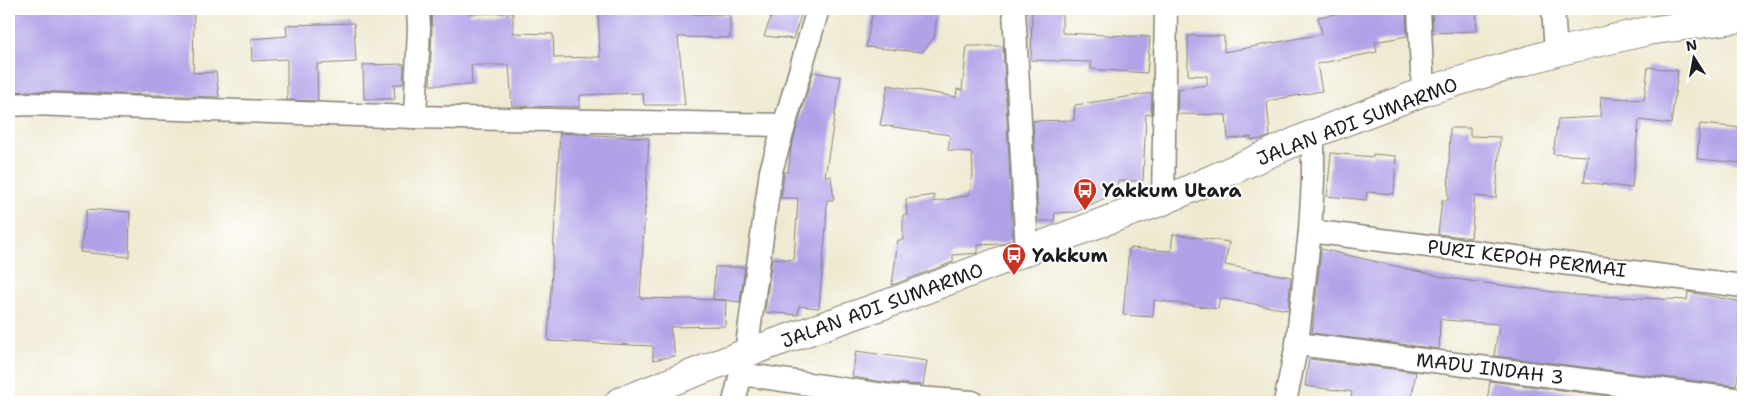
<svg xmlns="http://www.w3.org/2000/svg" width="1752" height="411" viewBox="0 0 1752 411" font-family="'Shantell Sans',sans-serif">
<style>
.building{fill:#b1a2e8}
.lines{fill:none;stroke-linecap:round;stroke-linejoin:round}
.minor-casing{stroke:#868276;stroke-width:25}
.secondary-casing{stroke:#868276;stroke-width:30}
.minor{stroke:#fff;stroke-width:22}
.secondary{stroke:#fff;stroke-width:28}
.labels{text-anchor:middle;stroke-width:4.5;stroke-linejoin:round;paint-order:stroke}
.street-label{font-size:19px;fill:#1c1c1c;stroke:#fff}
.poi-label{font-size:19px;font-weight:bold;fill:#1c1c1c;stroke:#fff;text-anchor:start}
</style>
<rect width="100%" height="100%" fill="#fff"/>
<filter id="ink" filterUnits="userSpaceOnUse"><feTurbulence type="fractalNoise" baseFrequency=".02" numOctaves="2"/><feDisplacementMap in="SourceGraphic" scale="10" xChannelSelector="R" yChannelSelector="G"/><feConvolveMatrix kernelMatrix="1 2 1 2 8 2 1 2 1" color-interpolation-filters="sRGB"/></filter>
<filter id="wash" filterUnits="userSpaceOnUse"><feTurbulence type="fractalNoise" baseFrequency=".0096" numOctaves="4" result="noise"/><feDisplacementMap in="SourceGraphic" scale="20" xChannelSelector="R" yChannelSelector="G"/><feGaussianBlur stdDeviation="1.12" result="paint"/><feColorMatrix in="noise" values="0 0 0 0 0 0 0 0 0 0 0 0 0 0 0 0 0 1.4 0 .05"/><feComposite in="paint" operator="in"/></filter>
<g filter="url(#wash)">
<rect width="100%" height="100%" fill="#efe9d0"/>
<g id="blocks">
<g class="building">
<polygon points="9,9 194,9 193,73 216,72 219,97 30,91 9,92"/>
<polygon points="431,9 469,9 469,14 513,13 513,33 553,34 554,58 600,57 598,9 682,9 682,14 730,15 730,38 678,37 685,105 644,105 643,93 580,95 580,107 512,106 509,65 471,65 472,85 430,85 432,29"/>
<polygon points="774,9 803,9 793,39 764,36"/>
<polygon points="873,9 938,9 934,38 922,52 866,47"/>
<polygon points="1032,9 1062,9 1062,33 1150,37 1147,73 1091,69 1091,62 1031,60"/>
<polygon points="1365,9 1406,9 1407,36 1375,42 1377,52 1317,64 1322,91 1267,101 1270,136 1263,139 1251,140 1251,137 1228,139 1226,115 1177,114 1178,89 1207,85 1207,76 1188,75 1188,36 1224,36 1224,52 1322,34 1318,17"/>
<polygon points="1432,9 1476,9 1477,31 1433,33"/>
<polygon points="354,23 356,62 317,64 318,101 287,100 287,59 252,61 251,39 287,36 286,25"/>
<polygon points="967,46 1003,46 1013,239 1001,244 978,245 978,253 953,255 953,262 892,285 898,240 903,240 903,215 907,215 906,199 934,195 934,202 969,195 973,174 972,153 948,150 950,135 880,125 888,85 956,97 957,89 962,90"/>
<polygon points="404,64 403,84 394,84 395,99 364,99 363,65"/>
<polygon points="1648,67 1678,71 1671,124 1639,120 1632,188 1584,182 1588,156 1553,154 1558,119 1600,117 1601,97 1644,100"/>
<polygon points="813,72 841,77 825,176 831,176 834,200 827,200 826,224 819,308 799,306 798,315 765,312 772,258 794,260 798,198 781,198 784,174 784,172 788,172 791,148"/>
<polygon points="1152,93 1151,114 1146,114 1143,181 1118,181 1115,193 1076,212 1055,213 1054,221 1038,221 1033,121 1074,120 1075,105"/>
<polygon points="1700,124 1743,128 1743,163 1697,159"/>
<polygon points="1450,128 1470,128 1470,136 1500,137 1496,198 1475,196 1471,238 1438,234 1442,200 1448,200"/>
<polygon points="560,133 649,138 640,298 726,300 725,326 670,327 675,356 653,360 653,346 548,341"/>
<polygon points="1331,153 1373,157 1373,154 1396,156 1394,194 1367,192 1366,200 1327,196"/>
<polygon points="87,209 130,212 129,257 80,252"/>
<polygon points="1173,234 1229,242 1225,265 1291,277 1288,310 1220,298 1218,309 1154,300 1153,317 1123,315 1129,248 1171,251"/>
<polygon points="1321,249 1447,278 1575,295 1687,300 1688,292 1743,302 1743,349 1736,386 1494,356 1499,324 1445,320 1440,318 1439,349 1312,333"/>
<polygon points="715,267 745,267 740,302 713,299"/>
<polygon points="856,351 927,361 923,385 891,383 852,377"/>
<polygon points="1309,359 1416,372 1411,402 1350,402 1352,392 1305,386"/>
<polygon points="1490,381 1656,402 1487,402"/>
</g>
</g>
</g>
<g filter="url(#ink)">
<use href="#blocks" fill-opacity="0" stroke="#868276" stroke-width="1"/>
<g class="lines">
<g class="minor-casing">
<g id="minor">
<polyline points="1014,9 1027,252"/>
<polyline points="1419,9 1423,92"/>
<polyline points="1553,9 1556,52"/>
<polyline points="9,105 30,104 415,117 784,125"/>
<polyline points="415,117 419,28 418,9"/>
<polyline points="1163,201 1166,9"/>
<polyline points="1310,231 1743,286"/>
<polyline points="1297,344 1743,400"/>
<polyline points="741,374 890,396 972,402"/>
<polyline points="734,402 746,353 771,171 818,9"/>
<polyline points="1285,402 1297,344 1310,231 1313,180 1313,134"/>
</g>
</g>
<g class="secondary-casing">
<polyline id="secondary" points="619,402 746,353 895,301 1108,220 1163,201 1313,134 1423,92 1556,52 1648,31 1743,18"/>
</g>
<use href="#minor" class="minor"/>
<use href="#secondary" class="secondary"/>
</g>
</g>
<defs>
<g id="bus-pin" transform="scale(1.25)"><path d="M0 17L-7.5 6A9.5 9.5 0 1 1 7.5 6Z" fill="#c8321e" stroke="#fff"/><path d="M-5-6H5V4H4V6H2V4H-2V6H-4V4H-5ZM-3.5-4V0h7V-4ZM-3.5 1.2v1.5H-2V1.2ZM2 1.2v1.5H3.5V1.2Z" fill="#fff"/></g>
</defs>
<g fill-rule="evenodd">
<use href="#bus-pin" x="1085" y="190"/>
<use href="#bus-pin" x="1014" y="255"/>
</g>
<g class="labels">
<g class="street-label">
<text transform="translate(1357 121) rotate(-21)" y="7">JALAN ADI SUMARMO</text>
<text transform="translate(1527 258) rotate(7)" y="7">PURI KEPOH PERMAI</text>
<text transform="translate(882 305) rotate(-20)" y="7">JALAN ADI SUMARMO</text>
<text transform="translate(1490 368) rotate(7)" y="7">MADU INDAH 3</text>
</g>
<g class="poi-label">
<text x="1102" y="197">Yakkum Utara</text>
<text x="1032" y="262">Yakkum</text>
</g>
</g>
<rect width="1752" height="411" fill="none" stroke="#fff" stroke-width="30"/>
<g transform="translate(1694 58) rotate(349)" stroke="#ffffff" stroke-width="4" paint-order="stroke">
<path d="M0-4L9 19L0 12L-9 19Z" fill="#1c1c1c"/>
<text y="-8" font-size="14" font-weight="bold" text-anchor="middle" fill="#1c1c1c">N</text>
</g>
</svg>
